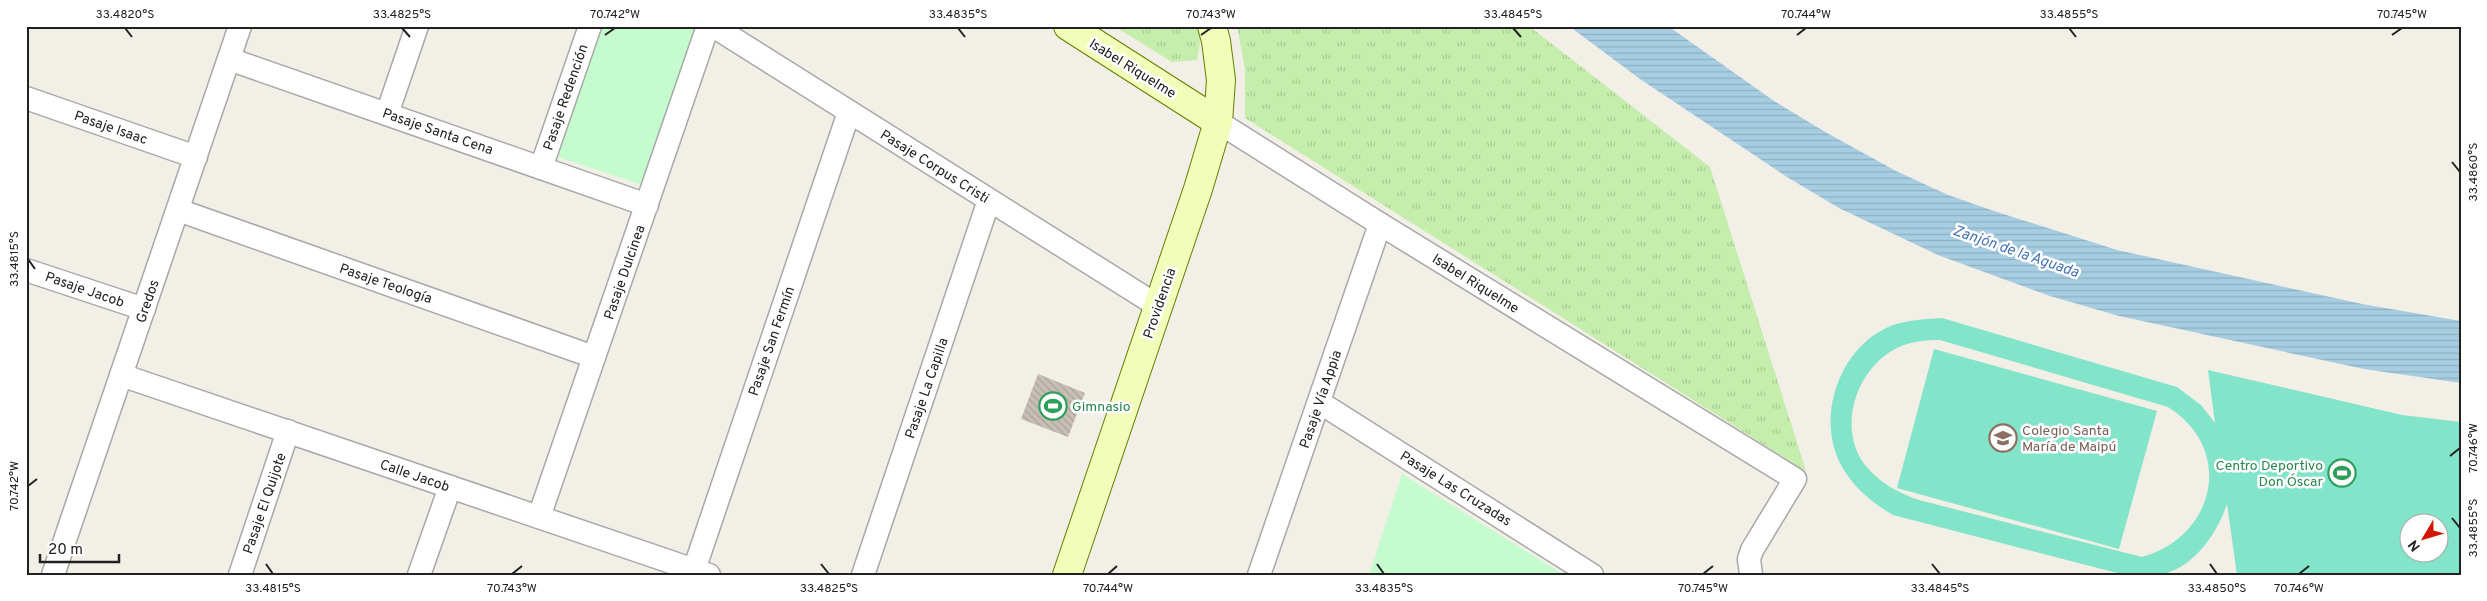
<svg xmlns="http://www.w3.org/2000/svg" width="2487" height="601" viewBox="0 0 2487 601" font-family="Overpass,sans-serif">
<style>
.grass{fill:url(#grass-tufts)}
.park{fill:#c4fcce}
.pitch{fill:#82e4c9;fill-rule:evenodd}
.water{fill:url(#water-rules)}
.building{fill:url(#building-back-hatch)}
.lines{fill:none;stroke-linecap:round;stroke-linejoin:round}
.street-casing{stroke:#a8a8a8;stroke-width:25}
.secondary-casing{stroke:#648000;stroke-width:30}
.street{stroke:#fff;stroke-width:22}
.secondary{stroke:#f2fdba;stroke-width:28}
.ticks{fill:none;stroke:#212121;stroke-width:2}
.labels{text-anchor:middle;stroke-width:5;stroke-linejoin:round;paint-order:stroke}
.street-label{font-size:14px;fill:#212121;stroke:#fff}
.leisure-label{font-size:14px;fill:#27864d;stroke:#fff;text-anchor:start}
.education-label{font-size:14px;fill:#785e54;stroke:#fff;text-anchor:start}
.water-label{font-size:15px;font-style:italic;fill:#4773b7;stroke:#fff}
.neatline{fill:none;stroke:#212121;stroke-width:2}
.ticks-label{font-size:12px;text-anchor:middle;fill:#212121}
</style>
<defs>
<pattern id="grass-tufts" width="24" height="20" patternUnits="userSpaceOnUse" patternTransform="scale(1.25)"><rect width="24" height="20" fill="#c5edac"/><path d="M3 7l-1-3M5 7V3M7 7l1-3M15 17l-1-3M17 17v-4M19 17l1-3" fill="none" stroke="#a9cb94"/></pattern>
<pattern id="water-rules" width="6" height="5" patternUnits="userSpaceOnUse" patternTransform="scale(1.25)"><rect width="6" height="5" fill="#a6cde1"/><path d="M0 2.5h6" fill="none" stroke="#8fb0c1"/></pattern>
<pattern id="building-back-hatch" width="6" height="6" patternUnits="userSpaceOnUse" patternTransform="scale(1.25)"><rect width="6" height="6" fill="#c7bfb6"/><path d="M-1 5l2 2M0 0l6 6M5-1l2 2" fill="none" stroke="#aba49c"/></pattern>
</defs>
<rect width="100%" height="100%" fill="#f2efe7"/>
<g class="grass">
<polygon points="1114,26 1200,26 1202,30 1197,60 1172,62"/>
<polygon points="1237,26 1529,26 1710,167 1806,471 1245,118 1245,70"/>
</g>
<g class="park">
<polygon points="602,26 688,26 700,33 646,186 558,157"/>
<polygon points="1402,474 1564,575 1369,575"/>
</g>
<g class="pitch">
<path d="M1942,318L2177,387L2201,405L2215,423L2208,370L2402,415L2461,422V575H2237L2227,504C2217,534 2192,571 2157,575C2146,576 2136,575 2125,575L1893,515C1872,503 1853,487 1841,465C1815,416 1840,345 1893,325C1910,320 1925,319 1942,318ZM1940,340L2168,407C2235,449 2216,536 2142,557L1919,500C1898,493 1880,483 1865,465C1836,427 1857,366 1899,347C1912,341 1926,340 1940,340ZM2410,524H2440V554H2410Z"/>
<polygon points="1934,349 2157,411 2119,549 1897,488"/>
</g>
<polygon class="water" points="1569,26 1668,26 1774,101 1827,133 1896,171 1948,195 1997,212 2117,250 2362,304 2461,321 2461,383 2364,369 2119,316 2050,296 1938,255 1839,208 1787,177 1640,79"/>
<polygon class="building" points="1038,374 1085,393 1068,437 1021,419"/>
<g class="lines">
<g class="street-casing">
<g id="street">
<polyline points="713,26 1158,306"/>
<polyline points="229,59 647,205"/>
<polyline points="26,98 196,157"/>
<polyline points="387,114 417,26"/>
<polyline points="1218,122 1380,224 1795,479 1752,550 1749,559 1751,575"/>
<polyline points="541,168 590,26"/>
<polyline points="178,210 594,357"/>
<polyline points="26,270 144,309"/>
<polyline points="121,375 709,575"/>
<polyline points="1319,402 1592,575"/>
<polyline points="539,517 708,26"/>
<polyline points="694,570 849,112"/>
<polyline points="53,575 240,26"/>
<polyline points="240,575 288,431"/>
<polyline points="419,575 450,487"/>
<polyline points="863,575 989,200"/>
<polyline points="1259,575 1380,224"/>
</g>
</g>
<g class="secondary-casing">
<g id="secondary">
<polyline points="1068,26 1218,122"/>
<polyline points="1067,575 1198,189 1218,122 1221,80 1216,41 1212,26"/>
</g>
</g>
<use href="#street" class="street"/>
<use href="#secondary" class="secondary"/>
</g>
<path class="ticks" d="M125,28L132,37M402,28L410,37M958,28L965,37M1513,28L1521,37M2069,28L2076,37M605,35L615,28M1201,35L1211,28M1797,35L1806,28M2392,35L2402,28M2452,162L2460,172M28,259L35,269M2450,456L2460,448M28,486L37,479M2452,518L2460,528M266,564L273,574M821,564L829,574M1377,564L1384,574M1932,564L1940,574M2210,564L2217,574M512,574L522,566M1108,574L1117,566M1703,574L1713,566M2299,574L2309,566"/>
<defs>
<g id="stadium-ring" transform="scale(1.4375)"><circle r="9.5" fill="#fff" stroke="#2e9e5b" stroke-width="1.5"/><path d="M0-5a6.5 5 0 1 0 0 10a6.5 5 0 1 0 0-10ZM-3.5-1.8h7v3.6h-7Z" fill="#2e9e5b"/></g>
<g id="school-ring" transform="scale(1.4375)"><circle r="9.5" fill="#fff" stroke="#8d6e63" stroke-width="1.5"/><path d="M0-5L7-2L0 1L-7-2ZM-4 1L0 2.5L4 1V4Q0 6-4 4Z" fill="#8d6e63"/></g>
</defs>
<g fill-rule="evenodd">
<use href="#stadium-ring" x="1053" y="406"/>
<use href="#school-ring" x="2003" y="438"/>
<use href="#stadium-ring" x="2342" y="473"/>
</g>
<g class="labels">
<g class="street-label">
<text transform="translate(1133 68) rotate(32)" y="5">Isabel Riquelme</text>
<text transform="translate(565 97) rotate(-71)" y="5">Pasaje Redención</text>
<text transform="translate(111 127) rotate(19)" y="5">Pasaje Isaac</text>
<text transform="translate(438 131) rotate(19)" y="5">Pasaje Santa Cena</text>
<text transform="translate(935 166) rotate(32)" y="5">Pasaje Corpus Cristi</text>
<text transform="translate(624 272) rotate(-71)" y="5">Pasaje Dulcinea</text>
<text transform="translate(386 283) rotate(19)" y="5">Pasaje Teología</text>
<text transform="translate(1476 283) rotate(32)" y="5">Isabel Riquelme</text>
<text transform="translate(85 289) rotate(19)" y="5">Pasaje Jacob</text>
<text transform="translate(147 301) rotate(-71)" y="5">Gredos</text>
<text transform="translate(1159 303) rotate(-71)" y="5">Providencia</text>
<text transform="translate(771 341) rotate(-71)" y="5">Pasaje San Fermín</text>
<text transform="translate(926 388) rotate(-71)" y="5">Pasaje La Capilla</text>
<text transform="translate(1320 399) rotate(-71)" y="5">Pasaje Vía Appia</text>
<text transform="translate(415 475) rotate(19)" y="5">Calle Jacob</text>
<text transform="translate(1456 488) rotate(32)" y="5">Pasaje Las Cruzadas</text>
<text transform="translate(264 503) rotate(-71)" y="5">Pasaje El Quijote</text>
</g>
<g class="leisure-label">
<text x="1072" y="411">Gimnasio</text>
<text x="2323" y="470" text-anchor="end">Centro Deportivo<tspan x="2323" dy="16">Don Óscar</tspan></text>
</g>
<g class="education-label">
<text x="2022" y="435">Colegio Santa<tspan x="2022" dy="16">María de Maipú</tspan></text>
</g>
<g class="water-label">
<text transform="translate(2016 251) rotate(19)" y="5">Zanjón de la Aguada</text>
</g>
</g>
<rect width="2487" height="601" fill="none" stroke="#ffffff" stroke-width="55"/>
<g transform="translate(2424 538) rotate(232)"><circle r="24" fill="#ffffff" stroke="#a6a6a6"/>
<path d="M0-4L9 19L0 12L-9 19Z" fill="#d21700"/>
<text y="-8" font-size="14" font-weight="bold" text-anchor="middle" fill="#212121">N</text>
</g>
<path d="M40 554v8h79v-8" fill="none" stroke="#212121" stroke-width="2.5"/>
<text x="48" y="554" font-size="15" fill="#212121" stroke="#ffffff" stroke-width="4" paint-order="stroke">20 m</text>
<rect x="28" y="28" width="2432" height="546" class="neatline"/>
<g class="ticks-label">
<text x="125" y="18">33.4820°S</text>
<text x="402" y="18">33.4825°S</text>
<text x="615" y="18">70.742°W</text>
<text x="958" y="18">33.4835°S</text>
<text x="1211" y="18">70.743°W</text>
<text x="1513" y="18">33.4845°S</text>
<text x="1806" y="18">70.744°W</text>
<text x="2069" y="18">33.4855°S</text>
<text x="2402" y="18">70.745°W</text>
<text transform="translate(2473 172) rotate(-90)" y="4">33.4860°S</text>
<text transform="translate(14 259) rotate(-90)" y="4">33.4815°S</text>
<text transform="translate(2473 448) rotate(-90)" y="4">70.746°W</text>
<text transform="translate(14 486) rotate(-90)" y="4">70.742°W</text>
<text transform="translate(2473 528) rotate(-90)" y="4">33.4855°S</text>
<text x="273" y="592">33.4815°S</text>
<text x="512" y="592">70.743°W</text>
<text x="829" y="592">33.4825°S</text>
<text x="1108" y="592">70.744°W</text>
<text x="1384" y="592">33.4835°S</text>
<text x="1703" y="592">70.745°W</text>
<text x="1940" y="592">33.4845°S</text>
<text x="2217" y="592">33.4850°S</text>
<text x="2299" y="592">70.746°W</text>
</g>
</svg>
